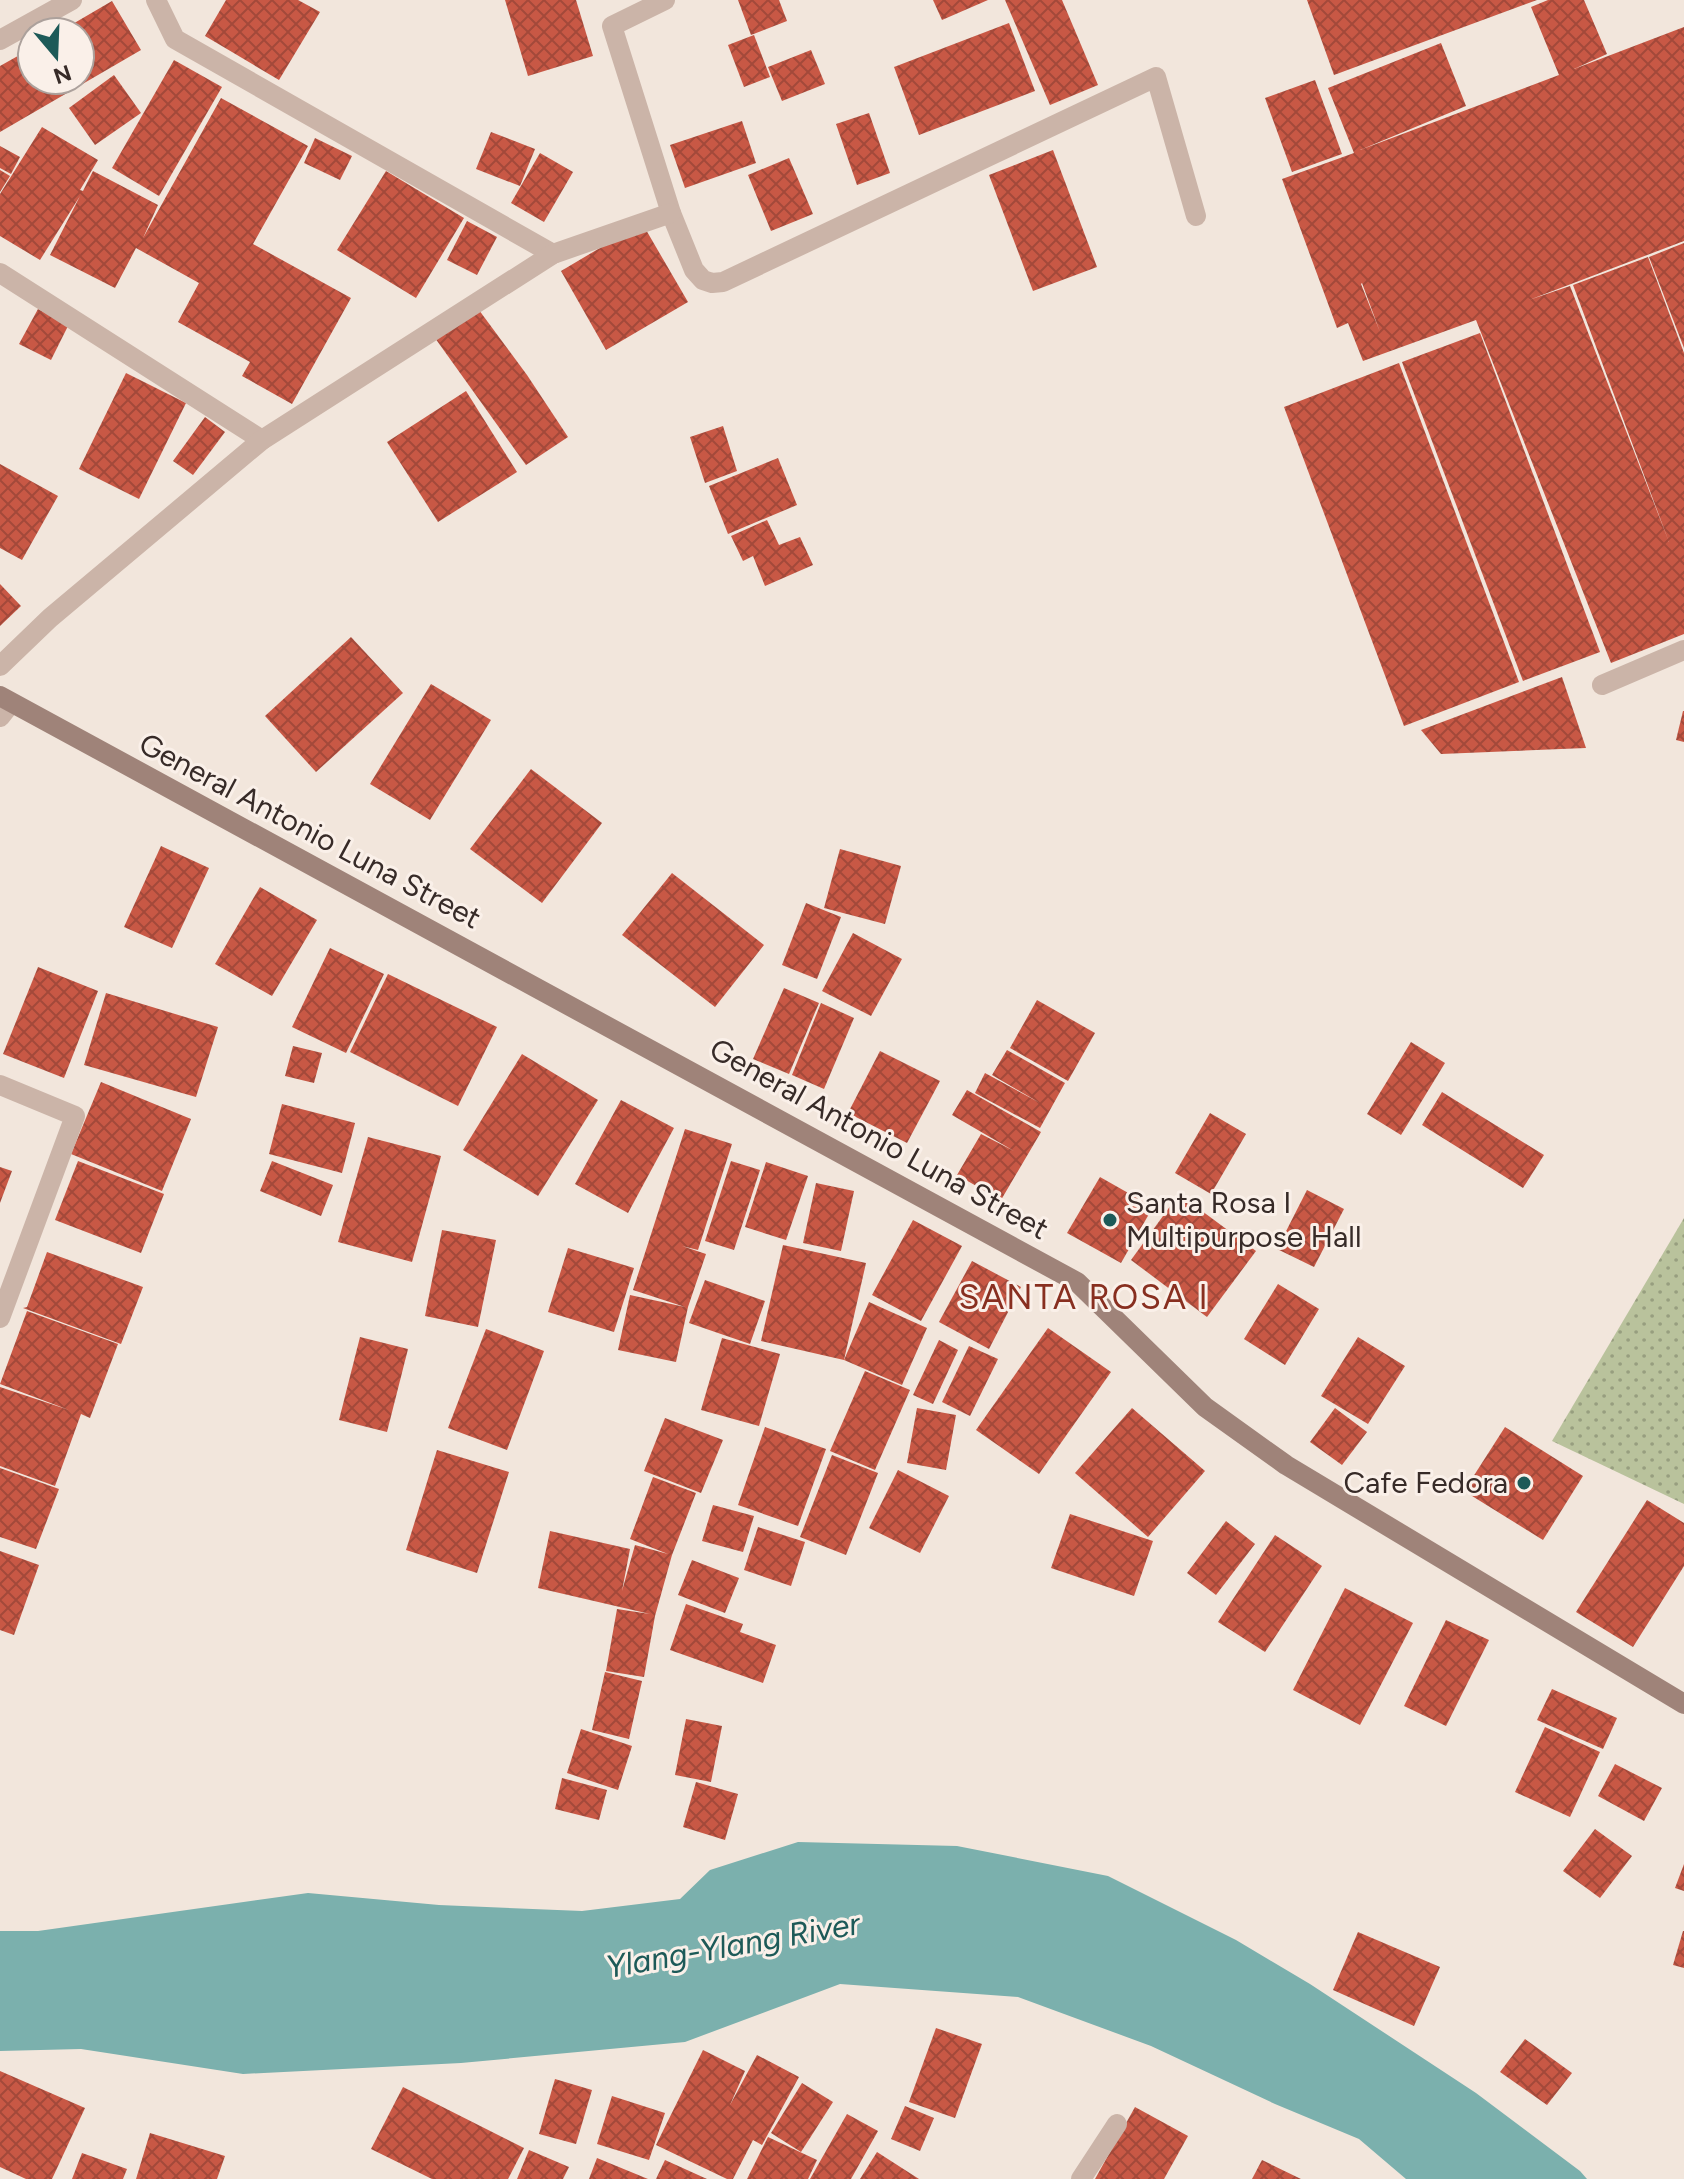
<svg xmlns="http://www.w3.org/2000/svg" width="1684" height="2179" viewBox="0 0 1684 2179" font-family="Figtree,sans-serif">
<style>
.park{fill:url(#park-dots)}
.water{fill:#7bb0ad}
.building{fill:url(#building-cross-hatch);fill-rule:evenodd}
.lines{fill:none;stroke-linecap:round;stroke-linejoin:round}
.service{stroke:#cbb4a8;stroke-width:20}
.minor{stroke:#cbb4a8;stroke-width:20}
.secondary{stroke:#9f8379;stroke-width:20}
.poi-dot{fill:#1d5a58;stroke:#faf0e9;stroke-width:3}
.labels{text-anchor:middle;stroke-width:6;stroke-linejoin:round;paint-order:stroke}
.street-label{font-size:30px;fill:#372b28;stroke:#faf0e9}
.poi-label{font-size:30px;fill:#372b28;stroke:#faf0e9;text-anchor:start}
.water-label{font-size:32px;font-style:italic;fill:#1d5a58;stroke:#faf0e9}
.quarter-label{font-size:34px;letter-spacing:2px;fill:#882f20;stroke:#faf0e9}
</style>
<defs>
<pattern id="park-dots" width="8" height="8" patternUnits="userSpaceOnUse" patternTransform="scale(2)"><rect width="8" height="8" fill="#b9c29c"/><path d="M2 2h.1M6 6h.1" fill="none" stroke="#979e7f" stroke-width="1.8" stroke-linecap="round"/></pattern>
<pattern id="building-cross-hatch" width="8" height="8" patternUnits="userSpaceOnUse" patternTransform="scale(2)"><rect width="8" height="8" fill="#c85845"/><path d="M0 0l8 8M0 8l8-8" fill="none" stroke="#a3493a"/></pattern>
</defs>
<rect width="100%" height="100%" fill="#f2e6dc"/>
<polygon class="park" points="1684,1218 1684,1504 1552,1441"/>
<polygon class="water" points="798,1842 957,1846 1108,1876 1236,1940 1310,1984 1476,2093 1580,2171 1587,2179 1406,2179 1359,2139 1275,2104 1151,2046 1018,1997 840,1984 685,2042 461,2063 243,2074 81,2049 0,2051 0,1931 38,1931 308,1893 439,1905 582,1911 680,1899 710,1870"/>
<g class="building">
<polygon points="226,0 298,0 320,12 279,80 205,36"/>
<polygon points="505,0 576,0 593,56 528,76"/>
<polygon points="738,0 779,0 787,21 751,35"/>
<polygon points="933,0 988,0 942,20"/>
<polygon points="1005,0 1062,0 1098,85 1050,105"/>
<polygon points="1307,0 1537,0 1334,75"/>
<path d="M1548,0H1584L1607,54L1574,69L1684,27V241L1529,300L1570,286L1669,542L1573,285L1648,257L1684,353V634L1611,663L1476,320L1363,361L1348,323L1337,328L1282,179L1354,153L1328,88L1441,43L1466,106L1360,150L1559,75L1531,7ZM1362,283L1380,332L1361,284Z"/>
<polygon points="112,1 141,50 0,132 0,66 32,48 32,80 80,80 80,32 59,32"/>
<polygon points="1009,23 1035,91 919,135 894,67"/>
<polygon points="754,35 770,77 744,87 728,45"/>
<polygon points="811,50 825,84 782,101 768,67"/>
<polygon points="174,60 222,87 159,196 112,168"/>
<polygon points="114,75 141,113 95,145 69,108"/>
<polygon points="1315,80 1342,154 1292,172 1265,98"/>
<polygon points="221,98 308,146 253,244 351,298 292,404 242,376 250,362 178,322 199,283 136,248 115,288 50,255 80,196 40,260 0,236 0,194 42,127 98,160 80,190 83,191 93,171 158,205 143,238"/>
<polygon points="869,113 890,173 857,185 836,124"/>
<polygon points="742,121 756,163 685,188 670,145"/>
<polygon points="491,132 535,149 520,186 476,169"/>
<polygon points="315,138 352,156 340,180 304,163"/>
<polygon points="0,146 20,157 11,174 0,168"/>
<polygon points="1053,150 1097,267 1033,291 989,175"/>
<polygon points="540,153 573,172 544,222 511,203"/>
<polygon points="789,158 813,214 771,231 748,175"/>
<polygon points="0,170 10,176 0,192"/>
<polygon points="386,171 464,218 416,298 337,250"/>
<polygon points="467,221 497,237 477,275 447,260"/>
<polygon points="642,223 688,302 606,350 561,271"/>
<polygon points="1684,243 1684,348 1649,257"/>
<polygon points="476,306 527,375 568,437 526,465 435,338"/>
<polygon points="38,309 69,324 51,360 19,344"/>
<polygon points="1480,333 1600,652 1523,681 1402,362"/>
<polygon points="1399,363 1519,682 1404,726 1284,407"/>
<polygon points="126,373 186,403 139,499 79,469"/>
<polygon points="466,391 517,472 438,522 387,442"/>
<polygon points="205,417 225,432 193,475 173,461"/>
<polygon points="723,426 737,471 705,483 690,437"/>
<polygon points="778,458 797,505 728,534 709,486"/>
<polygon points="0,464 58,496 22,560 0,548"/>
<polygon points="767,520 779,545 800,537 813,565 765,586 753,556 743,561 731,536"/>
<polygon points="0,584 21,606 0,626"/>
<polygon points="351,637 403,693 316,772 265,716"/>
<polygon points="1562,677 1586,748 1441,754 1421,730"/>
<polygon points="431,684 491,720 430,820 370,784"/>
<polygon points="1683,711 1684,711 1684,742 1676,740"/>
<polygon points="531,769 602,823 542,903 470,849"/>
<polygon points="161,846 209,868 172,948 124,927"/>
<polygon points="840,849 901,866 885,924 824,908"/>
<polygon points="672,873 764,945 715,1007 622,935"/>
<polygon points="260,887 317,920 272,996 215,964"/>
<polygon points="806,903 841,917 817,979 782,965"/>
<polygon points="853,933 902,959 871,1016 822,991"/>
<polygon points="330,948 384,974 346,1053 292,1027"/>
<polygon points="38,967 98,991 64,1078 3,1054"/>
<polygon points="388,974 497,1027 458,1106 350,1052"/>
<polygon points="784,988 819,1003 789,1074 753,1059"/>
<polygon points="106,993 218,1027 196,1097 84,1065"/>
<polygon points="1037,1000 1095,1033 1068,1081 1010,1048"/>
<polygon points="821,1003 854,1018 824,1089 792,1075"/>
<polygon points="1411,1042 1445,1063 1401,1135 1367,1114"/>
<polygon points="293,1046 322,1053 314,1083 285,1076"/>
<polygon points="1007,1050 1065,1083 1040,1128 975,1093 985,1073 1040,1103 992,1075"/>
<polygon points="880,1051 940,1081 907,1143 848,1113"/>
<polygon points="522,1054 598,1100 538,1196 463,1150"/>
<polygon points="101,1082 191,1119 162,1191 71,1154"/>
<polygon points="967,1090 1041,1132 1001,1200 957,1175 981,1134 1014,1151 952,1115"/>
<polygon points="1442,1092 1544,1155 1523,1188 1422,1125"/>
<polygon points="621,1100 674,1128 628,1213 575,1184"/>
<polygon points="282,1104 355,1123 342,1173 269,1154"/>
<polygon points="1210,1113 1246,1134 1211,1194 1175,1173"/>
<polygon points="685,1129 732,1144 698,1250 682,1246 706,1254 688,1307 676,1362 618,1350 630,1295 685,1307 633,1290"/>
<polygon points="368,1137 441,1156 412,1262 338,1242"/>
<polygon points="78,1161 164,1194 141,1253 55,1220"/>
<polygon points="272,1161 333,1185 321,1216 260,1191"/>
<polygon points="731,1161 760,1170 734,1250 705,1241"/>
<polygon points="766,1162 808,1176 786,1240 745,1227"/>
<polygon points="0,1167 12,1171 0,1203"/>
<polygon points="1100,1177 1153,1207 1121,1263 1067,1233"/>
<polygon points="816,1183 854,1191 841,1251 803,1243"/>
<polygon points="1307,1190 1344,1209 1314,1267 1277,1249"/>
<polygon points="1179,1194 1256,1251 1207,1317 1131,1260"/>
<polygon points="913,1220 962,1246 921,1321 872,1295"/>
<polygon points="442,1230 496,1240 478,1327 425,1316"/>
<polygon points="783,1245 866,1263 844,1360 761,1341"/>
<polygon points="568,1248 634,1268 614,1332 548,1312"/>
<polygon points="47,1252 143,1287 121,1344 23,1308 27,1307"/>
<polygon points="972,1261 1021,1287 989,1349 939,1322"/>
<polygon points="705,1280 765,1301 750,1344 689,1323"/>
<polygon points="1278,1284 1319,1309 1285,1365 1244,1339"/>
<polygon points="869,1302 927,1328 902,1385 844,1360"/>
<polygon points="27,1311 118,1344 90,1418 81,1414 55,1486 0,1466 0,1387 69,1410 0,1384"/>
<polygon points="1048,1328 1111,1372 1039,1474 976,1430"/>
<polygon points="486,1329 544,1351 507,1450 448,1428"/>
<polygon points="360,1337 408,1349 387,1432 339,1420"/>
<polygon points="1358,1337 1405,1366 1368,1424 1321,1396"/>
<polygon points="722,1338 780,1354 759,1426 701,1410"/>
<polygon points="939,1340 958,1350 933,1404 913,1395"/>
<polygon points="969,1346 998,1359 970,1416 942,1402"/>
<polygon points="865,1371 910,1390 875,1470 830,1451"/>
<polygon points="917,1408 956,1415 946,1470 907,1463"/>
<polygon points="1132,1408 1205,1471 1148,1537 1075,1473"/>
<polygon points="1335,1408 1367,1432 1342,1465 1310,1442"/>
<polygon points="665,1418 723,1440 701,1493 644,1471"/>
<polygon points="765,1427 826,1449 798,1526 738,1505"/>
<polygon points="1505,1427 1583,1476 1543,1540 1464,1491"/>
<polygon points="437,1450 509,1472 477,1573 406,1550"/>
<polygon points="832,1455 878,1473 846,1555 800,1537"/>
<polygon points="0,1468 59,1489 36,1549 0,1537"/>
<polygon points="898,1470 949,1496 920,1553 869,1528"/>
<polygon points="653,1477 696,1493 672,1555 655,1616 644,1677 606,1671 617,1609 650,1614 538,1588 550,1531 630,1549 622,1591 635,1545 668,1554 630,1539"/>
<polygon points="1647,1500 1684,1523 1684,1566 1633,1647 1576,1612"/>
<polygon points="713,1505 754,1516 743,1552 702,1541"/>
<polygon points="1070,1514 1153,1541 1134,1596 1051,1568"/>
<polygon points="1226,1521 1255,1544 1216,1595 1187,1573"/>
<polygon points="758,1527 805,1542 791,1586 744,1570"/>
<polygon points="1275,1535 1322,1566 1265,1652 1218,1622"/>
<polygon points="0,1551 39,1565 14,1635 0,1630"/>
<polygon points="692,1560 739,1578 725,1613 678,1595"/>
<polygon points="1345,1588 1413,1623 1360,1725 1293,1690"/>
<polygon points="686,1604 743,1624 740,1632 776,1645 763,1683 670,1650"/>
<polygon points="1446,1620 1489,1640 1446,1726 1404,1706"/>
<polygon points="605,1672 642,1681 629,1739 592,1730"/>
<polygon points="1552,1689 1617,1718 1603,1749 1537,1720"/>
<polygon points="686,1719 722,1726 711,1782 675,1775"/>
<polygon points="1545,1727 1600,1752 1570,1817 1515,1792"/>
<polygon points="581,1729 632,1746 618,1790 567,1773"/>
<polygon points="1615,1764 1662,1788 1644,1821 1598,1796"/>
<polygon points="562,1778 607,1790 599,1820 555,1809"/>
<polygon points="696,1782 738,1794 725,1840 683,1827"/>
<polygon points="1595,1829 1632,1856 1600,1898 1563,1871"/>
<polygon points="1684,1864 1684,1891 1675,1888"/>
<polygon points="1683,1931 1684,1931 1684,1968 1673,1965"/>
<polygon points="1358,1932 1440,1967 1414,2026 1333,1990"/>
<polygon points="936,2028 982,2044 955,2118 909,2102"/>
<polygon points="1525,2039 1572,2073 1547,2105 1500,2072"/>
<polygon points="703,2050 745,2071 730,2105 757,2055 799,2077 762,2145 753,2140 733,2179 727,2179 656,2145"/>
<polygon points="0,2071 85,2108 52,2179 26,2179 0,2167"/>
<polygon points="555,2079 592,2090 576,2144 539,2134"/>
<polygon points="802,2083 833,2102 801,2152 771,2133"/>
<polygon points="403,2087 524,2148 508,2179 432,2179 371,2149"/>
<polygon points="612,2096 665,2113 649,2160 597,2144"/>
<polygon points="905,2106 934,2118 920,2151 891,2139"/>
<polygon points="1135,2107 1188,2136 1164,2179 1095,2179"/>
<polygon points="847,2114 878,2131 851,2179 810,2179"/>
<polygon points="150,2133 225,2156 217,2179 136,2179"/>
<polygon points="768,2137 817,2160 808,2179 747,2179"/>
<polygon points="529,2150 569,2167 563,2179 517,2179"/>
<polygon points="877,2152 919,2179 860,2179"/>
<polygon points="82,2153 127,2169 123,2179 72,2179"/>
<polygon points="597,2158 648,2179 589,2179"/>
<polygon points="665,2160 707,2179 656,2179"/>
<polygon points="1262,2160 1301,2179 1252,2179"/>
</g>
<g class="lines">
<polyline class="service" points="1602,685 1684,650"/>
<g class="minor">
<polyline points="156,0 175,39 553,254"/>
<polyline points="665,0 612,26 671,213 694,270 703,280 712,283 723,282 1156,77 1196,216"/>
<polyline points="0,40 72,0"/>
<polyline points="0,273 262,440"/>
<polyline points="0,666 50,618 262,440 553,254 671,213"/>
<polyline points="0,717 11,703"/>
<polyline points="0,1085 75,1116 0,1318"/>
<polyline points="1081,2179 1117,2124"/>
</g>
<polyline class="secondary" points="0,696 1077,1282 1205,1407 1286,1465 1684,1704"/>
</g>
<g class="poi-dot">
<circle cx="1110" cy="1220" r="8"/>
<circle cx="1524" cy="1483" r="8"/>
</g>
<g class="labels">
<g class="street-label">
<text transform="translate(310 831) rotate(28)" y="10">General Antonio Luna Street</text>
<text transform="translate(879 1139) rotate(29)" y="10">General Antonio Luna Street</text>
</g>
<g class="poi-label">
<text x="1126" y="1213">Santa Rosa I<tspan x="1126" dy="34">Multipurpose Hall</tspan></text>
<text x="1508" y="1493" text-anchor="end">Cafe Fedora</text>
</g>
<g class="water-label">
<text transform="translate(733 1945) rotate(-10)" y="11">Ylang-Ylang River</text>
</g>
<g class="quarter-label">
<text x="1084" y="1309">SANTA ROSA I</text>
</g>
</g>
<g transform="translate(56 56) rotate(161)"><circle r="38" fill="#faf0e9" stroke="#aca19c" stroke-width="2"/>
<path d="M0-6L14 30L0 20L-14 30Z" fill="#1d5a58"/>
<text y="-12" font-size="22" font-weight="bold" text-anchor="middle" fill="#372b28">N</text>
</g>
</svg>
